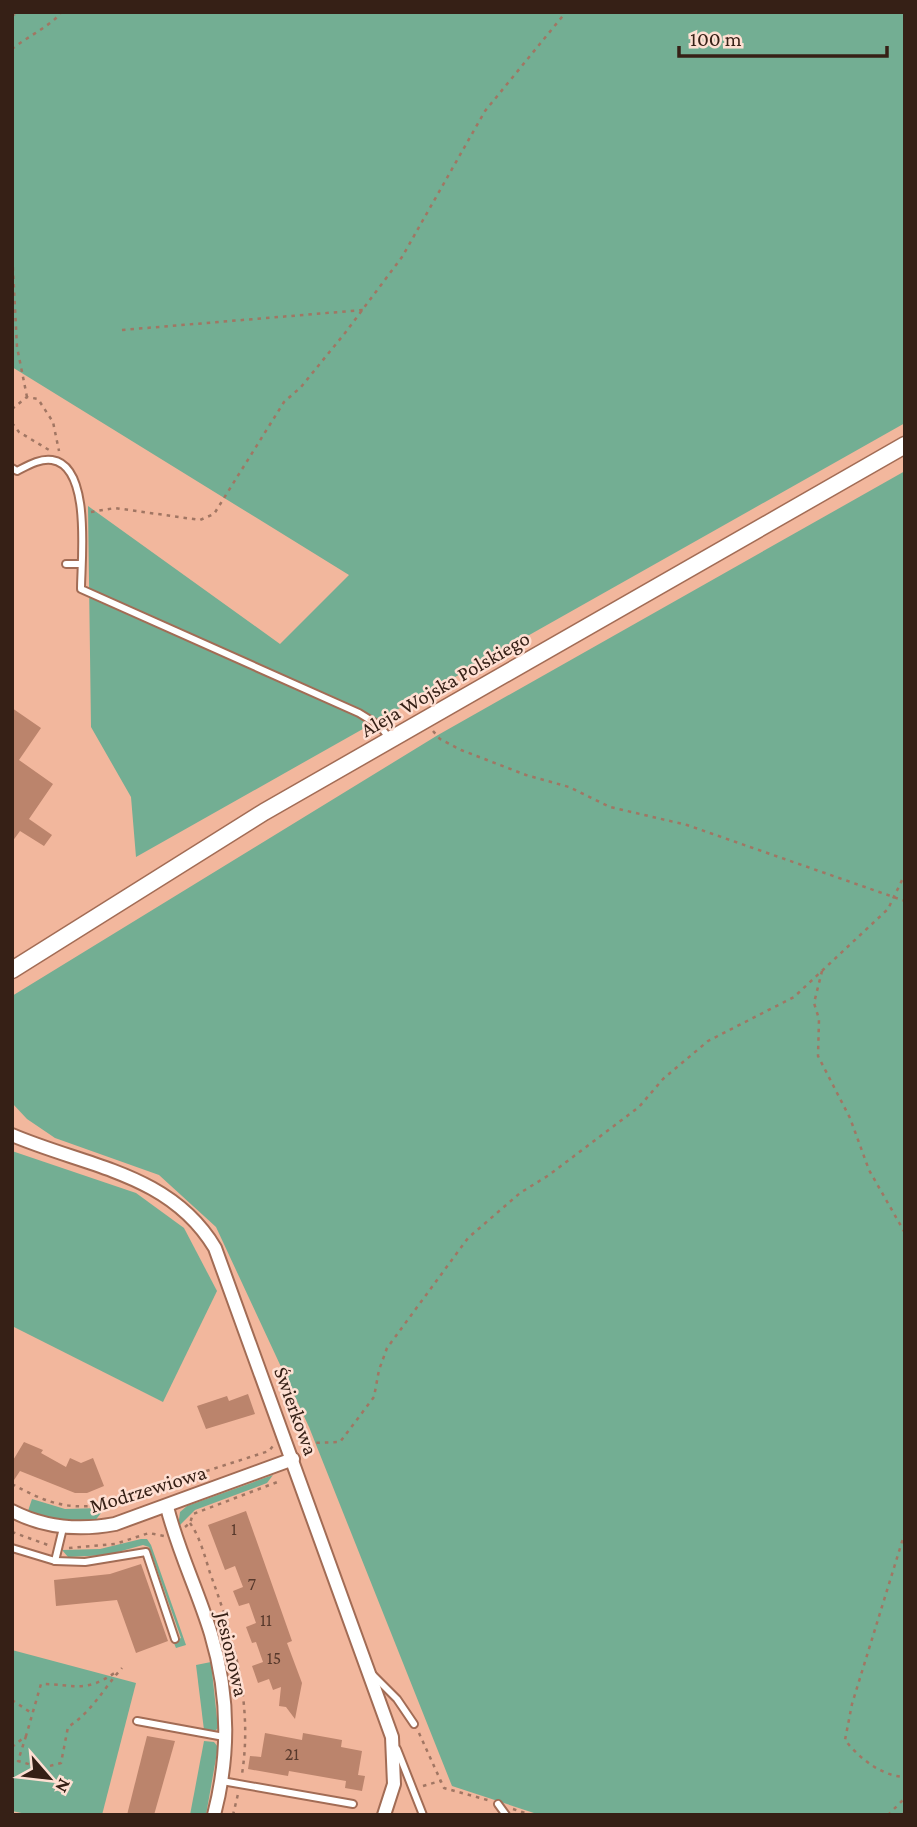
<svg xmlns="http://www.w3.org/2000/svg" width="917" height="1827" viewBox="0 0 917 1827" font-family="'Crimson Pro',serif">
<style>
.green{fill:#73ae93}
.building{fill:#bb846c}
.lines{fill:none;stroke-linecap:round;stroke-linejoin:round}
.lane-casing{stroke:#a26c55;stroke-width:10}
.street-casing{stroke:#a26c55;stroke-width:16}
.secondary-casing{stroke:#a26c55;stroke-width:19}
.path{stroke:#a17663;stroke-width:2.5;stroke-dasharray:3.5 5;stroke-linecap:butt}
.lane{stroke:#fff;stroke-width:6}
.street{stroke:#fff;stroke-width:12}
.secondary{stroke:#fff;stroke-width:16}
.labels{text-anchor:middle;stroke-width:5;stroke-linejoin:round;paint-order:stroke}
.number-label{font-size:18px;fill:#57392c}
.street-label{font-size:21px;fill:#362016;stroke:#fedfd2}
</style>
<rect width="100%" height="100%" fill="#f2b79d"/>
<g class="green">
<polygon points="12,12 905,12 905,423 136,857 131,797 91,727 88,506 280,644 349,575 12,367"/>
<polygon points="905,471 905,1815 540,1815 452,1786 309,1427 216,1227 159,1175 55,1138 27,1119 12,1103 12,996 438,735"/>
<polygon points="12,1151 136,1193 184,1228 217,1291 163,1402 12,1326"/>
<polygon points="273,1475 267,1483 195,1510 178,1527 180,1512 187,1506"/>
<polygon points="32,1499 65,1509 100,1508 101,1513 94,1522 62,1521 28,1511"/>
<polygon points="141,1539 147,1539 151,1545 186,1645 176,1648 173,1641 181,1638 149,1547 143,1545 107,1555 68,1557 62,1550 100,1549"/>
<polygon points="12,1650 136,1683 102,1815 31,1815 12,1811"/>
<polygon points="211,1662 218,1728 214,1732 204,1730 196,1665"/>
<polygon points="204,1741 214,1742 218,1747 206,1815 190,1815"/>
</g>
<g class="building">
<polygon points="12,708 41,728 19,760 53,784 29,819 52,835 44,846 20,831 12,842"/>
<polygon points="248,1394 255,1414 206,1429 197,1406 227,1396 229,1401"/>
<polygon points="24,1442 43,1450 41,1453 66,1467 70,1458 81,1463 93,1458 104,1486 87,1493 75,1493 20,1471 12,1483 12,1462"/>
<polygon points="246,1511 292,1641 287,1643 302,1683 295,1719 286,1707 279,1706 281,1687 273,1690 269,1679 258,1683 252,1666 263,1662 256,1642 252,1643 246,1627 256,1623 249,1603 239,1606 233,1591 243,1587 235,1566 225,1570 208,1525"/>
<polygon points="141,1564 168,1641 136,1653 117,1600 56,1606 54,1580 110,1574"/>
<polygon points="265,1733 302,1740 303,1733 342,1740 341,1747 362,1751 358,1775 365,1776 362,1791 345,1788 346,1781 289,1771 288,1776 248,1769 250,1756 261,1757"/>
<polygon points="147,1736 175,1741 154,1815 127,1815"/>
</g>
<g class="lines">
<g class="lane-casing">
<g id="lane">
<path d="M12,468L17,471C27,466 40,458 52,460C92,466 81,560 81,589L359,713L380,726L389,738"/>
<polyline points="66,564 81,564"/>
<polyline points="12,1548 55,1561 85,1562 146,1552 175,1639"/>
<polyline points="55,1561 63,1528"/>
<polyline points="373,1675 397,1699 414,1724"/>
<polyline points="137,1721 224,1737"/>
<polyline points="397,1749 423,1815"/>
<polyline points="222,1781 353,1804"/>
<polyline points="498,1804 506,1815"/>
</g>
</g>
<g class="street-casing">
<g id="street">
<path d="M12,1135C87,1167 170,1173 215,1248L392,1737L394,1784L384,1815"/>
<path d="M167,1507C178,1551 198,1591 211,1634C229,1694 230,1754 214,1815"/>
<path d="M12,1511C45,1528 78,1531 115,1524L293,1459"/>
</g>
</g>
<g class="secondary-casing">
<polyline id="secondary" points="12,970 264,812 905,445"/>
</g>
<g class="path">
<polyline points="12,16 18,12"/>
<path d="M12,49C25,38 54,24 61,12"/>
<polyline points="12,250 17,347 27,397"/>
<polyline points="122,330 363,310"/>
<polyline points="12,409 27,397 38,399 53,422 59,451"/>
<polyline points="12,423 19,432 49,450"/>
<polyline points="91,512 115,508 200,520 214,514 284,402 301,387 345,333 402,257 485,111 566,12"/>
<polyline points="433,731 440,739 461,750 526,775 569,787 610,807 687,825 905,901"/>
<polyline points="822,971 814,1003 819,1019 818,1056 850,1118 869,1170 905,1233"/>
<polyline points="302,1450 310,1443 340,1442 374,1397 379,1370 387,1348 468,1238 520,1193 549,1175 639,1107 663,1079 708,1041 794,997 888,909 905,874"/>
<path d="M12,1484C43,1501 65,1510 100,1505L269,1451L273,1446"/>
<path d="M190,1523C200,1537 205,1557 210,1573C234,1638 253,1704 242,1774"/>
<polyline points="185,1527 190,1523 193,1514 280,1481"/>
<polyline points="12,1532 48,1545"/>
<path d="M905,1532L852,1704L845,1740C859,1758 881,1776 905,1777"/>
<polyline points="69,1548 115,1544 149,1533 164,1536"/>
<polyline points="12,1700 33,1714"/>
<polyline points="419,1733 444,1788 491,1801"/>
<path d="M26,1736L18,1761L42,1768L61,1763L68,1727C92,1712 103,1689 122,1668"/>
<path d="M12,1747L26,1736L41,1684C75,1684 84,1694 116,1672"/>
<polyline points="423,1786 440,1781"/>
<polyline points="513,1809 531,1815"/>
<polyline points="233,1815 238,1794"/>
<polyline points="888,1815 905,1798"/>
<polyline points="903,1815 905,1810"/>
</g>
<use href="#lane" class="lane"/>
<use href="#street" class="street"/>
<use href="#secondary" class="secondary"/>
</g>
<g class="labels">
<g class="number-label">
<text x="234" y="1535">1</text>
<text x="252" y="1590">7</text>
<text x="266" y="1626">11</text>
<text x="274" y="1664">15</text>
<text x="292" y="1760">21</text>
</g>
<g class="street-label">
<text transform="translate(445 684) rotate(-30)" y="7">Aleja Wojska Polskiego</text>
<text transform="translate(296 1411) rotate(70)" y="7">Świerkowa</text>
<text transform="translate(148 1489) rotate(-17)" y="7">Modrzewiowa</text>
<text transform="translate(232 1654) rotate(77)" y="7">Jesionowa</text>
</g>
</g>
<rect width="917" height="1827" fill="none" stroke="#362016" stroke-width="28"/>
<g transform="translate(49 1778) rotate(118)" stroke="#fedfd2" stroke-width="5" paint-order="stroke">
<path d="M0-5L12 26L0 18L-12 26Z" fill="#362016"/>
<text y="-10" font-size="19" font-weight="bold" text-anchor="middle" fill="#362016">N</text>
</g>
<path d="M679 46v10h208v-10" fill="none" stroke="#362016" stroke-width="3.5"/>
<text x="690" y="46" font-size="21" fill="#362016" stroke="#fedfd2" stroke-width="5" paint-order="stroke">100 m</text>
</svg>
